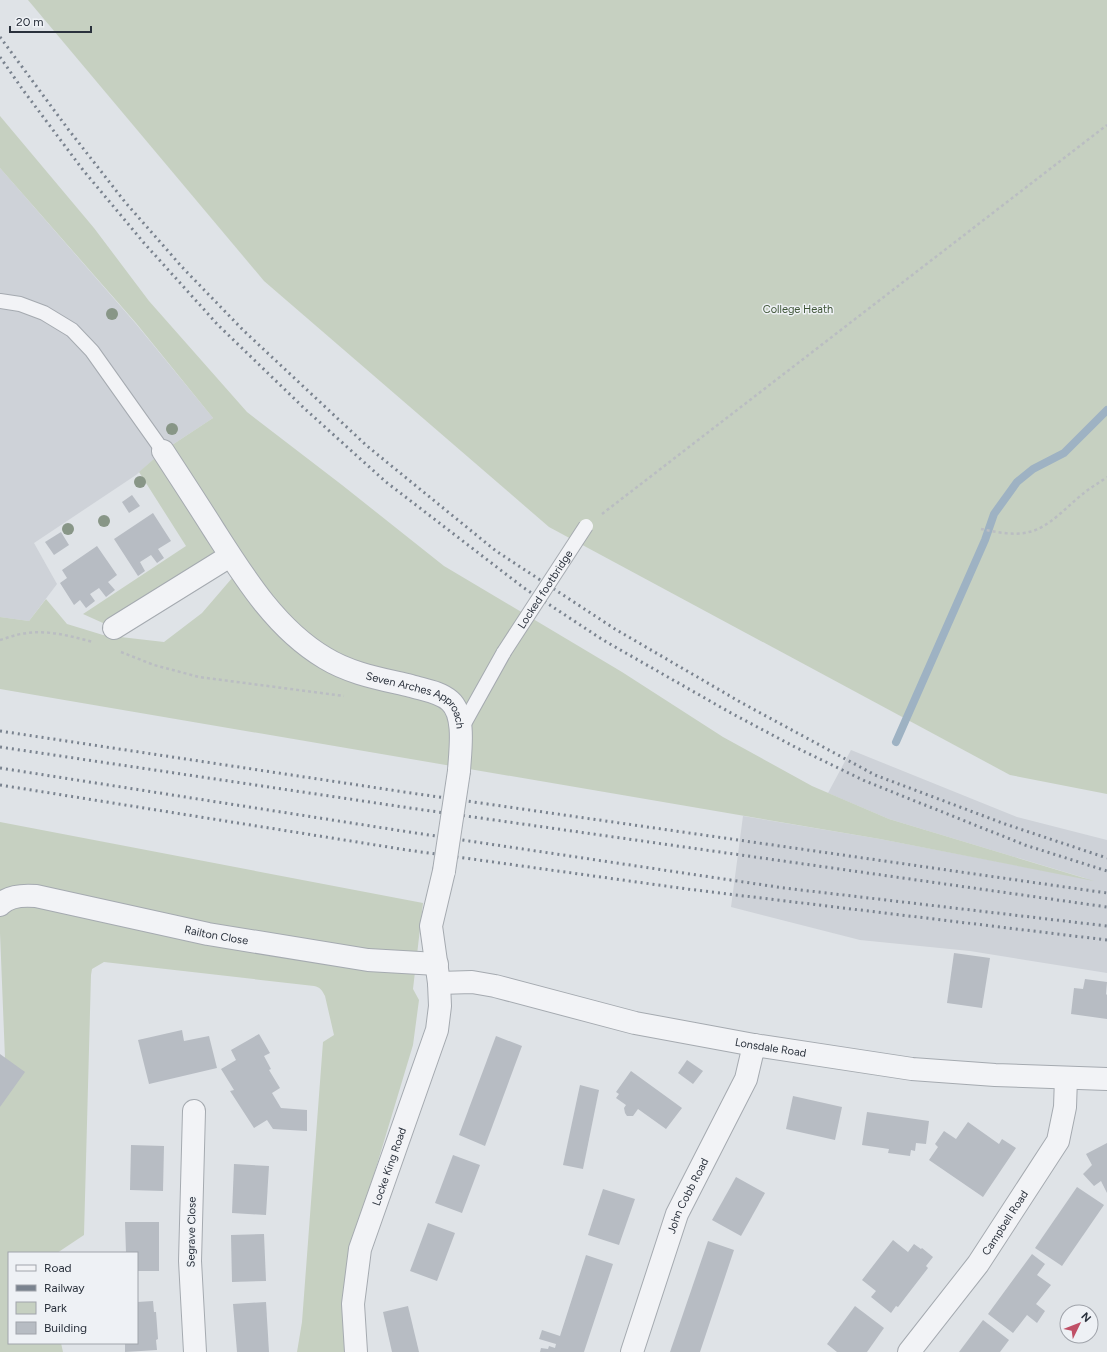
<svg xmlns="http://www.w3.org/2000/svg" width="1107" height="1352" viewBox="0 0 1107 1352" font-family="Figtree,sans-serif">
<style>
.built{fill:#ced2d8}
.green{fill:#c6d0c1}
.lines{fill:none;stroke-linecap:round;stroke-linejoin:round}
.stream{stroke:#9eb2c3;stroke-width:8}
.building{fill:#b7bcc3}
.lane-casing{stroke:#a5aab0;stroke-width:16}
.street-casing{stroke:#a5aab0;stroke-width:24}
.path{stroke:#babdc2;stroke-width:2.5;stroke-dasharray:3 3;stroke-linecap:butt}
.lane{stroke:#f2f3f6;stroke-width:14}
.street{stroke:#f2f3f6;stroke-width:22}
.rail{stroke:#7a838f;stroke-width:3;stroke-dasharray:2 4;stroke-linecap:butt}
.lane-bridge-casing{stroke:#a5aab0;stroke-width:16;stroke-linecap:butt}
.street-bridge-casing{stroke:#a5aab0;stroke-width:24;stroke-linecap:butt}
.lane-bridge{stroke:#f2f3f6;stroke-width:14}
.street-bridge{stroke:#f2f3f6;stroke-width:22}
.tree{fill:#889687}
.labels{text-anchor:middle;stroke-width:3;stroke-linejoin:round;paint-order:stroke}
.park-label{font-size:11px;fill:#405739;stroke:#eef1f5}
.street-label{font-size:11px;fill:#2a313c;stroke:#eef1f5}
</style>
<rect width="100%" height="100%" fill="#dfe3e7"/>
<g class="built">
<polygon points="0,168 136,324 213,418 163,451 136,475 34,543 57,584 29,621 0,617"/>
<polygon points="851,750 1017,817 1107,840 1107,973 970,951 860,940 731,907 743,816 880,839 1088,879 889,819 828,793"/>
</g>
<g class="green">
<polygon points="28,0 1107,0 1107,794 1010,775 549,527 264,281"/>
<polygon points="0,116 94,228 149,301 247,412 342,485 444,566 622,672 723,737 812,786 889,819 1094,881 880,839 0,689 0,617 29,621 46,599 67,624 103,635 164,642 202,613 239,570 230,556 114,628 83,614 186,546 139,472 163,451 213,418 136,323 0,168"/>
<path d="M0,822L423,903L413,989L419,1000L413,1045L357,1231L345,1295V1352H297L302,1322L323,1042L334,1035L325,996C322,990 320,987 314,986L104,962L92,969L91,975L84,1235L57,1253H9V1343H61L63,1352H0V1107L5,1058L0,933Z"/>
</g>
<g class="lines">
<polyline class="stream" points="896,742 985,540 994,514 1017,482 1033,469 1064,453 1107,410"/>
</g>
<g class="building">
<polygon points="132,495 140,506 129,513 122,502"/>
<polygon points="153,513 171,541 158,549 164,558 157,563 151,555 140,562 145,571 138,576 114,539"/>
<polygon points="61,532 69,545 54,555 45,542"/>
<polygon points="97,546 117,575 108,582 115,590 106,597 99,588 90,594 95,601 86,608 80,600 74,605 60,583 67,578 62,570"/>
<polygon points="954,953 990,958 982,1008 947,1003"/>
<polygon points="1085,979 1107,982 1106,994 1107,995 1107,1019 1071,1014 1074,988 1083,989"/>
<polygon points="182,1030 184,1041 209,1036 217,1068 149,1084 138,1040"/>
<polygon points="259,1034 270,1053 264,1056 271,1069 269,1070 280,1088 272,1093 281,1108 307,1110 307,1131 273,1129 267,1120 254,1128 230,1091 234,1090 221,1069 236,1060 231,1050"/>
<polygon points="496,1036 522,1046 485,1146 459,1135"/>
<polygon points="0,1054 25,1072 0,1107"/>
<polygon points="687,1060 703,1071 693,1084 678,1073"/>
<polygon points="631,1071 682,1108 666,1129 638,1109 633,1116 627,1116 625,1113 624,1108 626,1105 616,1098 619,1094 616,1092"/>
<polygon points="580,1085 599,1090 583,1169 563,1165"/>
<polygon points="793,1096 842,1107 835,1140 786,1129"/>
<polygon points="867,1112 929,1121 926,1144 916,1143 915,1151 911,1150 910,1156 888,1153 889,1149 862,1145"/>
<polygon points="968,1122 999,1144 1002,1139 1016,1148 983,1197 929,1160 938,1147 935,1144 944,1131 956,1139"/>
<polygon points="1107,1143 1107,1193 1101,1181 1094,1186 1083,1174 1092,1165 1086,1154"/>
<polygon points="131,1145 164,1146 163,1191 130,1190"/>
<polygon points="453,1155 480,1165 462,1213 435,1203"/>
<polygon points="234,1164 269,1166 266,1215 232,1213"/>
<polygon points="736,1177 765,1193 741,1236 712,1220"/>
<polygon points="1077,1187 1104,1205 1062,1266 1035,1248"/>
<polygon points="603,1189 635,1199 619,1245 588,1235"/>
<polygon points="125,1222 159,1222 159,1271 137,1271 137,1253 126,1253"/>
<polygon points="428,1223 455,1233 437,1281 410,1271"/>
<polygon points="264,1234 266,1281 232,1282 231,1235"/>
<polygon points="893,1240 908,1252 914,1244 921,1249 922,1248 933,1257 926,1266 928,1268 898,1307 896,1306 891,1313 871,1297 876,1291 862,1280"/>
<polygon points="708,1241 734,1250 700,1352 670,1352"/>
<polygon points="1032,1254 1045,1264 1037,1275 1051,1285 1036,1304 1045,1311 1037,1323 1027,1315 1013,1333 988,1314"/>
<polygon points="586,1255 613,1264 584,1352 540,1352 541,1348 548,1349 549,1346 555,1348 556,1344 539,1339 542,1330 560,1336"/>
<polygon points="153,1301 154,1312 156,1312 158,1339 156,1340 157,1350 125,1352 125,1343 137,1343 137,1302"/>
<polygon points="266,1302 269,1352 237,1352 233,1304"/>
<polygon points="408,1306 419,1352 392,1352 383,1312"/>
<polygon points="855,1306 884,1328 867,1352 837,1352 827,1344"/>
<polygon points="983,1320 1009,1340 1000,1352 959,1352"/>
</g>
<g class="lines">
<g class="lane-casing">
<g id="lane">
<polyline points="0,301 20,304 44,313 72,330 92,351 163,451"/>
<polyline points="461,729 504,652"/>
</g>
</g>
<g class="street-casing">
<g id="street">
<path id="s1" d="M163,451C180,477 197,503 214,530C244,577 276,629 325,658C351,674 382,679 411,686C424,690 440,692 450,701C466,715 460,752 459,771"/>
<polyline points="114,628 230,556"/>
<path id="s2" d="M0,905C9,895 24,895 36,896L208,934L368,960L437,964"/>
<path id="s3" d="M439,983L472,982L495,986L635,1023L754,1045L912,1069L995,1075L1107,1079"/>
<polyline points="194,1111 190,1261 195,1352"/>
<path id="s4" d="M356,1352L353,1304L360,1249L437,1030L440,1006L439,983L431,926L444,871"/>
<path id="s5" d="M632,1352L677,1214L746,1079L754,1045"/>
<path id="s6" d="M909,1352L978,1264L1058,1141L1065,1107L1066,1078"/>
</g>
</g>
<g class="path">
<polyline points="602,514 1107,125"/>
<path d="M981,529C996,532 1014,536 1029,532C1049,528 1068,505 1084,493C1091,487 1099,483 1107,477"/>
<path d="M0,640C7,638 14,635 21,634C46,629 70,636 93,642"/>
<polyline points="121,652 154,665 199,677 344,696"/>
</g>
<use href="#lane" class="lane"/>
<use href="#street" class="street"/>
<g class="rail">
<polyline points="0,37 68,129 125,202 182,267 243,330 367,446 496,551 615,629 742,703 875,775 1005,824 1107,858"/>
<polyline points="0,57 23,90 83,170 144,243 218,325 305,409 386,482 524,588 603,640 731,713 795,747 865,781 1025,845 1107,871"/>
<polyline points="0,731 411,793 1107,893"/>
<polyline points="0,747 410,808 1107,907"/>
<polyline points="0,768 409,832 784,888 1107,926"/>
<polyline points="0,785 407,850 687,889 1107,940"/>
</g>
<g class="lane-bridge-casing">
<g id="lane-bridge">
<path id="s7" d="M504,652L586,526"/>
</g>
</g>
<g class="street-bridge-casing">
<polyline id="street-bridge" points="444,871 459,771"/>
</g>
<use href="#lane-bridge" class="lane-bridge"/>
<use href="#street-bridge" class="street-bridge"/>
</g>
<g class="tree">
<circle cx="112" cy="314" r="6"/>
<circle cx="172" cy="429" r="6"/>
<circle cx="140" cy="482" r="6"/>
<circle cx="104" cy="521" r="6"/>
<circle cx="68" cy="529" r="6"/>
</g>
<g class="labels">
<g class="park-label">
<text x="798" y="313">College Heath</text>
</g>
<g class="street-label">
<text dy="4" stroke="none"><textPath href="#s7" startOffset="75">Locked footbridge</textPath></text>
<text dy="4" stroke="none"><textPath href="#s1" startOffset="369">Seven Arches Approach</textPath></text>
<text dy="4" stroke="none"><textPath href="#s2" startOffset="223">Railton Close</textPath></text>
<text dy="4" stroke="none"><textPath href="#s3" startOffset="339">Lonsdale Road</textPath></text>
<text dy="4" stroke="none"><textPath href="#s4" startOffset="191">Locke King Road</textPath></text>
<text dy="4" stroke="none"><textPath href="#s5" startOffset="166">John Cobb Road</textPath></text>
<text dy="4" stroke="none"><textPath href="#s6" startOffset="161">Campbell Road</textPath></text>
<text transform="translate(191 1232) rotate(-89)" y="4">Segrave Close</text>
</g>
</g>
<rect x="8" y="1252" width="130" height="92" fill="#eef1f5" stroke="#a0a4ab"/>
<rect x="16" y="1265" width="20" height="6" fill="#f2f3f6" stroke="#a0a4ab"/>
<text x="44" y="1272" font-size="12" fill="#2a313c">Road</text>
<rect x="16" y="1285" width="20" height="6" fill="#7a838f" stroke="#a0a4ab"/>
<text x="44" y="1292" font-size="12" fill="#2a313c">Railway</text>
<rect x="16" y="1302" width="20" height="12" fill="#c6d0c1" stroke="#a0a4ab"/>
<text x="44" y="1312" font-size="12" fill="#2a313c">Park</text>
<rect x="16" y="1322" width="20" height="12" fill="#b7bcc3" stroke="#a0a4ab"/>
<text x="44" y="1332" font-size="12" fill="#2a313c">Building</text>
<g transform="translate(1079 1324) rotate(47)"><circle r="19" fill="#eef1f5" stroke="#a0a4ab"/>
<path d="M0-3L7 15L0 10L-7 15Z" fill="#c05067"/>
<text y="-6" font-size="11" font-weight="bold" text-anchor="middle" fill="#2a313c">N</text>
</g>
<path d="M10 26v6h81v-6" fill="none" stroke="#2a313c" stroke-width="2"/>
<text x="16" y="26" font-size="12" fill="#2a313c" stroke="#eef1f5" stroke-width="3" paint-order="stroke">20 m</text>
</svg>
